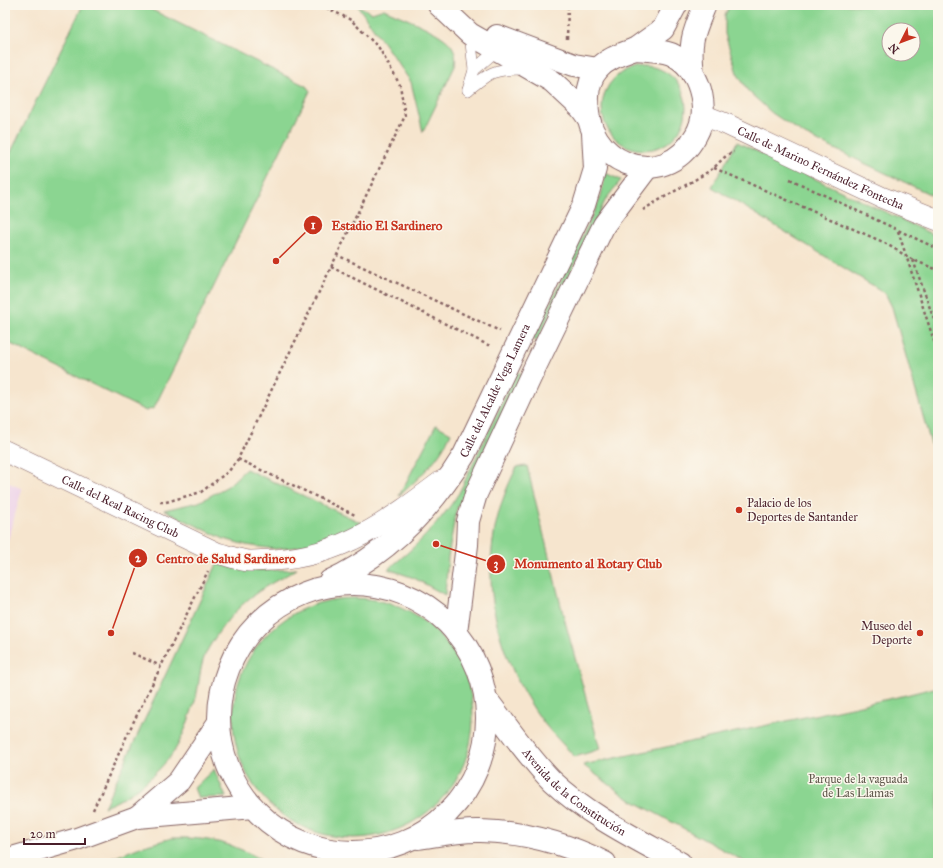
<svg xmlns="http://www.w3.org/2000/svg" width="943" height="868" viewBox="0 0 943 868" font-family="'IM FELL Great Primer',serif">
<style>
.built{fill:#edd1e9}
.green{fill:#8bd591;stroke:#6a7a5e;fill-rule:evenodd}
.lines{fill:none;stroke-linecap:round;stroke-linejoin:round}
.service-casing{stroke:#866464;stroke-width:12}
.minor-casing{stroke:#866464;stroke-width:22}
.secondary-casing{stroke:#866464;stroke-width:24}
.primary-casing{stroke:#866464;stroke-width:24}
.path{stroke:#866464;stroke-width:2.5;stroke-dasharray:3 3;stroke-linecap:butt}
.service{stroke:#fff;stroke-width:11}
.minor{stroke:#fff;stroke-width:21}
.secondary{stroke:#fff;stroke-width:22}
.primary{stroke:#fff;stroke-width:22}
.poi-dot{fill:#c8321e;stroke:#fbf7ec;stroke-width:1.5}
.labels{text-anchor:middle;stroke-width:3;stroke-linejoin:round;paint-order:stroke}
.street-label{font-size:12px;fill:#4a1f2b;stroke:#fbf7ec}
.poi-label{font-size:12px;fill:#4a1f2b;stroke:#fbf7ec;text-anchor:start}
.park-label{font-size:12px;fill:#5e564a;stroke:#fbf7ec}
.leader{fill:none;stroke:#c8321e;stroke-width:1.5}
.callout-dot{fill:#c8321e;stroke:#fbf7ec;stroke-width:1.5}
.mark-label{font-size:12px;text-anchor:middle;font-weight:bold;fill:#fff}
.callout-label{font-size:13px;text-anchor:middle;font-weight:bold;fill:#c8321e;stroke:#fbf7ec;stroke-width:3;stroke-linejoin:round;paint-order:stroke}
</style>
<rect width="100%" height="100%" fill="#fbf7ec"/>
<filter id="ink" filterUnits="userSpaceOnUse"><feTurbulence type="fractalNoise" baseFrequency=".025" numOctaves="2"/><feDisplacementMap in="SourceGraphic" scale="8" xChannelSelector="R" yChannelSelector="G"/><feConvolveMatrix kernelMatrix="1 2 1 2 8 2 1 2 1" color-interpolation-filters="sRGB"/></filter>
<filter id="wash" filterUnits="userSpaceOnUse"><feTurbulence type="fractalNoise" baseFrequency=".012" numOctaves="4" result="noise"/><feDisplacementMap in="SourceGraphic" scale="16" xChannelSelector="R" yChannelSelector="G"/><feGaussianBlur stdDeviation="0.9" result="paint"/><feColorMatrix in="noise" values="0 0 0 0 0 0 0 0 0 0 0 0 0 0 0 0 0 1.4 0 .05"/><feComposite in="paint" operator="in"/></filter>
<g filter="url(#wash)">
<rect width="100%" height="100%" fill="#f6e5ce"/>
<polygon class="built" points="5,481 22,489 5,551"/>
<g class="green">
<polygon points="83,5 142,5 306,86 310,91 154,408 146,411 5,341 5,164"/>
<path d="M357,5L372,13L384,9C400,17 445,32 453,48C456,54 456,60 455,66L423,132L411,82Z"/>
<path d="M730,5H938V198L805,135L772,113L748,91L737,73L725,34V15ZM889,30H913V54H889Z"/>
<circle cx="644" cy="108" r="42"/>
<polygon points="737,142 938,237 938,469 892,307 885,293 712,187"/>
<polygon points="605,173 621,180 606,199 537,341 533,339 601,197"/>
<path d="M517,372L522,374L456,511L448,557L445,595L414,578L388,569C416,547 439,524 459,493Z"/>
<path d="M436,425L451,433C440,459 420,477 399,496Z"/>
<path d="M527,466L563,614L600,749L575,757C564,745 550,732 541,719C487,644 473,550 517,467Z"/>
<polygon points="246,469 364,524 309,546 275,549 246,545 224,539 164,510 199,502 228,486"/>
<path d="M217,564C246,571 268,571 297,569C284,577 268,584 255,594C236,608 220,628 208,649C199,664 200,684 195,701C189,719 182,742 170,757C153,778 129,798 104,807Z"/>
<circle cx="353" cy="718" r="120"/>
<polygon points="938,687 938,863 747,863 626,797 583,765 902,696"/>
<polygon points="214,769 226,797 198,798 194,788"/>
<path d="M172,838C211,837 234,844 268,863H101L140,847Z"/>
<polygon points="450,860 513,863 430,863"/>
</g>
</g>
<g filter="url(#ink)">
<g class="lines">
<g class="service-casing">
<g id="service">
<polyline points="474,70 498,49"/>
<path d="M468,90C490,72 494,69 522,69"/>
<polyline points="468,90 474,70 470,34"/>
</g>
</g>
<g class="minor-casing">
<g id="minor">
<path id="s1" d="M703,115L726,124L881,197L938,220"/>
<path id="s2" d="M5,451L217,553C227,555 238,560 249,561C257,561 266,560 274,560C342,556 389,521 442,481"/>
</g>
</g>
<g class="secondary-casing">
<g id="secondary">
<polyline points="439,5 470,34 552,81 581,108 589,119"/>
<polyline points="497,36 574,65 598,69"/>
<polyline points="137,817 179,781 219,722"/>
<polyline points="5,860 74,840 137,817 253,807"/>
</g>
</g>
<g class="primary-casing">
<g id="primary">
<path d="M635,49C647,50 660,50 671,54C700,67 711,109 696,135C663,196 581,162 588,97C588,87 592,76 598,69C608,58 622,54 635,49Z"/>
<polyline points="635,49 663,29 676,5"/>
<path d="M693,74C689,41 693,34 705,5"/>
<path id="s3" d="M330,581C388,554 431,509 464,455L584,205L595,169L593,133"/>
<circle cx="353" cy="718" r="134"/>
<polyline points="456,633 467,545 468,521 476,494 535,367 604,225 647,168"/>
<path id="s4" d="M487,700C508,727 528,757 552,781C589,816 637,839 680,863"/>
<path d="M418,838C438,835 460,830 481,831C524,832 567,844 605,863"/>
</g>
</g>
<g class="path">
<polyline points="321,5 351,20 379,48 400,85 405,116 337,255"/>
<polyline points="567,39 568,5"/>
<polyline points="714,168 883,242 913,260 938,270"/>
<polyline points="790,179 938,249"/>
<path d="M643,210C666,195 690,184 712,169C719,164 726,153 734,152"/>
<polyline points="898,231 938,353"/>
<polyline points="913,260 938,331"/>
<polyline points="331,267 492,347"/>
<polyline points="238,459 355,515"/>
<polyline points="160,502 166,502 201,492 229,471 238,459 337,255 500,331"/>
<polyline points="132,653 161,666"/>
<polyline points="93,810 130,729 208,571"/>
</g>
<use href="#service" class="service"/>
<use href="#minor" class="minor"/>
<use href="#secondary" class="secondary"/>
<use href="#primary" class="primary"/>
</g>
</g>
<g class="poi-dot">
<circle cx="739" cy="510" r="4"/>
<circle cx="920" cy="633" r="4"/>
</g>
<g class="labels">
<g class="street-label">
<text dy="4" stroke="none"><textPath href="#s1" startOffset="129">Calle de Marino Fernández Fontecha</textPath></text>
<text dy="4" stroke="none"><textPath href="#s3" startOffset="258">Calle del Alcalde Vega Lamera</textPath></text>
<text dy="4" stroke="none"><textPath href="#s2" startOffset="128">Calle del Real Racing Club</textPath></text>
<text dy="4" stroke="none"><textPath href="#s4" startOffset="128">Avenida de la Constitución</textPath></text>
</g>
<g class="poi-label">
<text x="747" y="507">Palacio de los<tspan x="747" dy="14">Deportes de Santander</tspan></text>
<text x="912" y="630" text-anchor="end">Museo del<tspan x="912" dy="14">Deporte</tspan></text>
</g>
<g class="park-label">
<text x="858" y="783">Parque de la vaguada<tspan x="858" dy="14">de Las Llamas</tspan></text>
</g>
</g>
<path class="leader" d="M276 261L313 225M111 633L138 558M436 544L496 564"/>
<g class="callout-dot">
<circle cx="276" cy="261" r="4"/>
<circle cx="111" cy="633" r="4"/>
<circle cx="436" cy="544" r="4"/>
<circle cx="313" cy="225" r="10"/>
<circle cx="138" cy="558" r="10"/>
<circle cx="496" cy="564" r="10"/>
</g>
<g class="mark-label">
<text x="313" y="229">1</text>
<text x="138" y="562">2</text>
<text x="496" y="568">3</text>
</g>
<g class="callout-label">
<text x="387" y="230">Estadio El Sardinero</text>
<text x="226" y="563">Centro de Salud Sardinero</text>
<text x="588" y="568">Monumento al Rotary Club</text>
</g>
<rect width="943" height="868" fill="none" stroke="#fbf7ec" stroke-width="20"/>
<g transform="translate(901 42) rotate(228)"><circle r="19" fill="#fbf7ec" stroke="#b4a19f"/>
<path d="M0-3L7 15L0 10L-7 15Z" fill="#c8321e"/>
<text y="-6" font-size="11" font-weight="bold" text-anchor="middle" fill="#4a1f2b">N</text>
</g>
<path d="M24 838v6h61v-6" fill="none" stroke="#4a1f2b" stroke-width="2"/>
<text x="30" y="838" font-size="12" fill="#4a1f2b" stroke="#fbf7ec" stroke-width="3" paint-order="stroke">20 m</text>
</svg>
